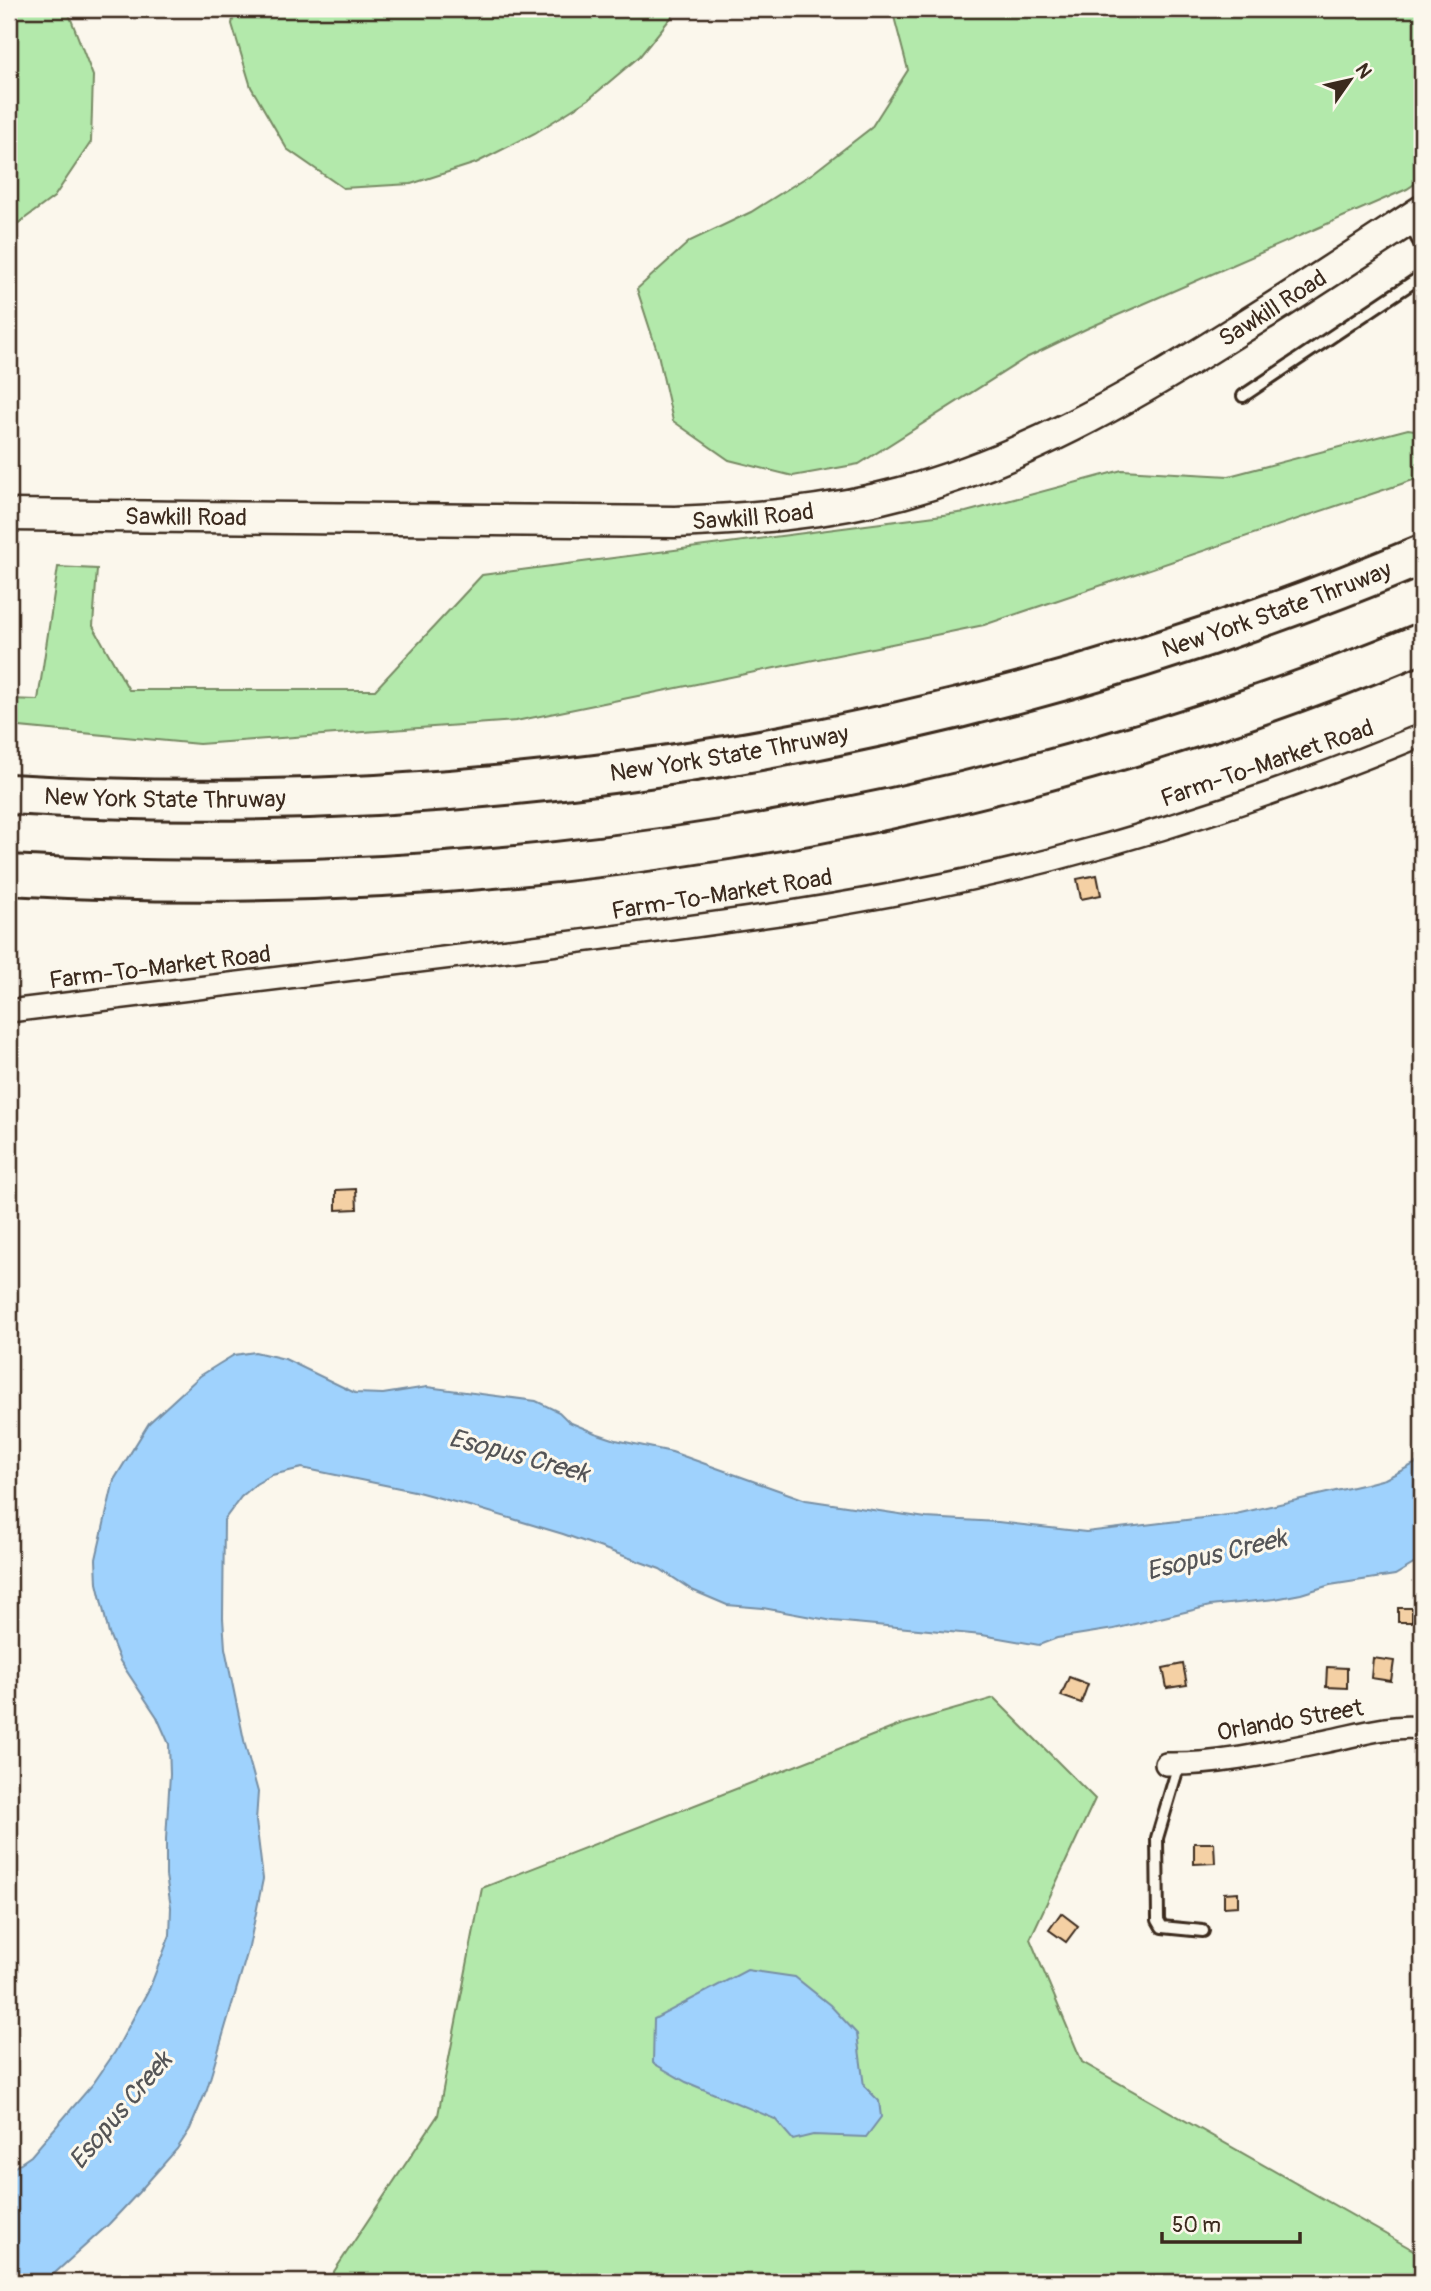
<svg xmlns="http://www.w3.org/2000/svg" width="1431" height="2291" viewBox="0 0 1431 2291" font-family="Pangolin,sans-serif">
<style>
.green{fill:#b3e9ab;stroke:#778a64;stroke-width:2}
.water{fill:#9fd2fd;stroke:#778fa4;stroke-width:2}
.building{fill:#f4d0a4;stroke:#3b2a1e;stroke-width:2}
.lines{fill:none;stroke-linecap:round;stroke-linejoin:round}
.lane-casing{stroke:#3b2a1e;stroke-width:16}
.street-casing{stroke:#3b2a1e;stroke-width:26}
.secondary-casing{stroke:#3b2a1e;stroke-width:35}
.highway-casing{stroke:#3b2a1e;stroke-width:44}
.lane{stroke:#fbf7ec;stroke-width:10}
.street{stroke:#fbf7ec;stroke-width:21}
.secondary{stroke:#fbf7ec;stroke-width:30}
.highway{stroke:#fbf7ec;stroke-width:38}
.labels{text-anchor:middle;stroke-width:6;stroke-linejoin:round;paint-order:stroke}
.street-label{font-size:24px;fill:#3b2a1e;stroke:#fbf7ec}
.water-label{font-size:26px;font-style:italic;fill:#545456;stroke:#fbf7ec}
</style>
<rect width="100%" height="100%" fill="#fbf7ec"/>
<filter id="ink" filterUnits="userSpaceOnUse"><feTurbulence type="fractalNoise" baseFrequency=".0143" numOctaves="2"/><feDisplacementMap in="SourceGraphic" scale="14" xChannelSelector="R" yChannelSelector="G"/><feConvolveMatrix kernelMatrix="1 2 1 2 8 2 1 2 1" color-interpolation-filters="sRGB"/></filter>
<g filter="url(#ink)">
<g class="green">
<polygon points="9,9 67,9 93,76 91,142 54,197 9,230"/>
<polygon points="235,9 678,9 640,56 589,99 535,133 476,163 411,184 343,188 287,149 251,87 232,24"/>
<polygon points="892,9 1422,9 1422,179 1407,189 1086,329 1026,358 859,464 793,476 729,460 673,421 658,354 637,289 690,241 751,212 813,173 871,128 908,70"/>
<polygon points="1408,429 1422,431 1422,477 984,625 516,721 199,744 9,726 9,699 38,700 58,567 97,569 93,626 129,690 375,690 482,575 966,512 1122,470 1229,476"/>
<polygon points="994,1698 1095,1799 1030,1939 1082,2062 1422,2255 1422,2282 327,2282 438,2115 482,1888 900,1725"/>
</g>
<g class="water">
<polygon points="255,1352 285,1359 355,1393 383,1394 427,1387 536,1401 559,1412 569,1422 595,1433 616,1440 672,1452 806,1500 926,1518 998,1522 1086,1532 1236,1514 1366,1484 1385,1479 1422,1460 1422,1559 1395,1575 1330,1585 1301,1594 1275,1599 1210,1606 1114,1629 1057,1638 1039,1645 982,1635 833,1621 763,1608 727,1605 692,1590 660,1569 563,1534 473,1507 414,1491 302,1468 272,1475 256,1484 241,1497 224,1520 223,1618 225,1648 245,1745 258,1792 256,1821 263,1879 249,1947 207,2089 190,2129 177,2149 138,2193 109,2224 45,2282 9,2282 9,2171 31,2156 93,2084 115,2052 150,1987 170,1935 171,1907 166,1876 166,1839 170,1774 169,1744 157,1717 120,1661 109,1634 97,1583 96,1559 114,1480 149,1423 200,1376 219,1364 234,1355"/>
<polygon points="747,1970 795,1977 830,2005 857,2034 864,2086 879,2101 881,2117 866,2137 813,2135 793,2140 775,2119 686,2082 653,2063 654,2019"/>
</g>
<g class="building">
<polygon points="1097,875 1101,895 1081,899 1077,879"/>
<polygon points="356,1189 357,1209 336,1210 336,1190"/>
<rect x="1398" y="1608" width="14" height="14"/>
<polygon points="1373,1658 1394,1661 1391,1681 1371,1678"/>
<polygon points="1183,1664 1187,1685 1167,1688 1163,1668"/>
<polygon points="1327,1667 1347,1668 1347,1688 1326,1687"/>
<polygon points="1069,1677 1088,1684 1081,1703 1061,1696"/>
<polygon points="1194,1843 1214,1843 1215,1863 1194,1864"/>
<polygon points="1238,1892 1238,1906 1224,1907 1224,1893"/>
<polygon points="1061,1913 1078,1926 1066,1942 1049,1930"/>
</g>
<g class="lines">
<g class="lane-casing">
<g id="lane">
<polyline points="1409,224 1422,247"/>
<polyline points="1243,396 1422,276"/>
<polyline points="1179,1764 1157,1838 1158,1920 1162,1927 1203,1931"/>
</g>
</g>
<g class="street-casing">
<g id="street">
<path d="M9,1011C189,990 369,968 550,945C717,924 886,902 1051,860C1175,828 1303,784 1422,735"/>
<path d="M1166,1764C1219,1765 1275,1752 1327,1741C1358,1735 1390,1724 1422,1728"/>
</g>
</g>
<g class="secondary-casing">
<g id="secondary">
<path id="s1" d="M9,515L675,522C751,519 827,513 901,493C1020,461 1127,400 1230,335C1295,295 1358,253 1422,211"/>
</g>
</g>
<g class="highway-casing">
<g id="highway">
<path id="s2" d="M9,794C491,823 976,742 1422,555"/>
<path d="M9,875C489,903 977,828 1422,643"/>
</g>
</g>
<use href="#lane" class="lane"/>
<use href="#street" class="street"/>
<use href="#secondary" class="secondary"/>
<use href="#highway" class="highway"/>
</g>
</g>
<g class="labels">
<g class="street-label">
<text dy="8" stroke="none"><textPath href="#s1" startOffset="1311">Sawkill Road</textPath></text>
<text dy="8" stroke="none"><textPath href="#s1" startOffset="177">Sawkill Road</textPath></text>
<text dy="8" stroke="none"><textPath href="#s1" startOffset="744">Sawkill Road</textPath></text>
<text dy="8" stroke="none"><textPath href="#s2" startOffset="1290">New York State Thruway</textPath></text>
<text dy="8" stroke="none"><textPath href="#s2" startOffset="723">New York State Thruway</textPath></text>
<text transform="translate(1267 763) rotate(-19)" y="8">Farm-To-Market Road</text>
<text dy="8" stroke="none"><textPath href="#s2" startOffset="156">New York State Thruway</textPath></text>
<text transform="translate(722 894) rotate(-9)" y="8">Farm-To-Market Road</text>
<text transform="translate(160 967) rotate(-7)" y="8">Farm-To-Market Road</text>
<text transform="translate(1290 1720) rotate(-10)" y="8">Orlando Street</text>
</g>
<g class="water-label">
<text transform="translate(519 1455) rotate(15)" y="9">Esopus Creek</text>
<text transform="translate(1216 1554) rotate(-14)" y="9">Esopus Creek</text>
<text transform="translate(120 2110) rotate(-50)" y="9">Esopus Creek</text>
</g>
</g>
<rect width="1431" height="2291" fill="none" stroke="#fbf7ec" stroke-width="35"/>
<rect x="18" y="18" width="1396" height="2256" fill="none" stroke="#3b2a1e" stroke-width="2.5" filter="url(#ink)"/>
<g transform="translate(1350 80) rotate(56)" stroke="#fbf7ec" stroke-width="5" paint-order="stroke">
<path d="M0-5L12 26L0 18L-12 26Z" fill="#3b2a1e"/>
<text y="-10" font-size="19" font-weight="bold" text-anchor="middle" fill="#3b2a1e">N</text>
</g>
<path d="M1162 2232v10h138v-10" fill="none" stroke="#3b2a1e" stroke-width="3.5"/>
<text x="1172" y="2232" font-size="21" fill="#3b2a1e" stroke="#fbf7ec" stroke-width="5" paint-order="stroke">50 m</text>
</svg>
